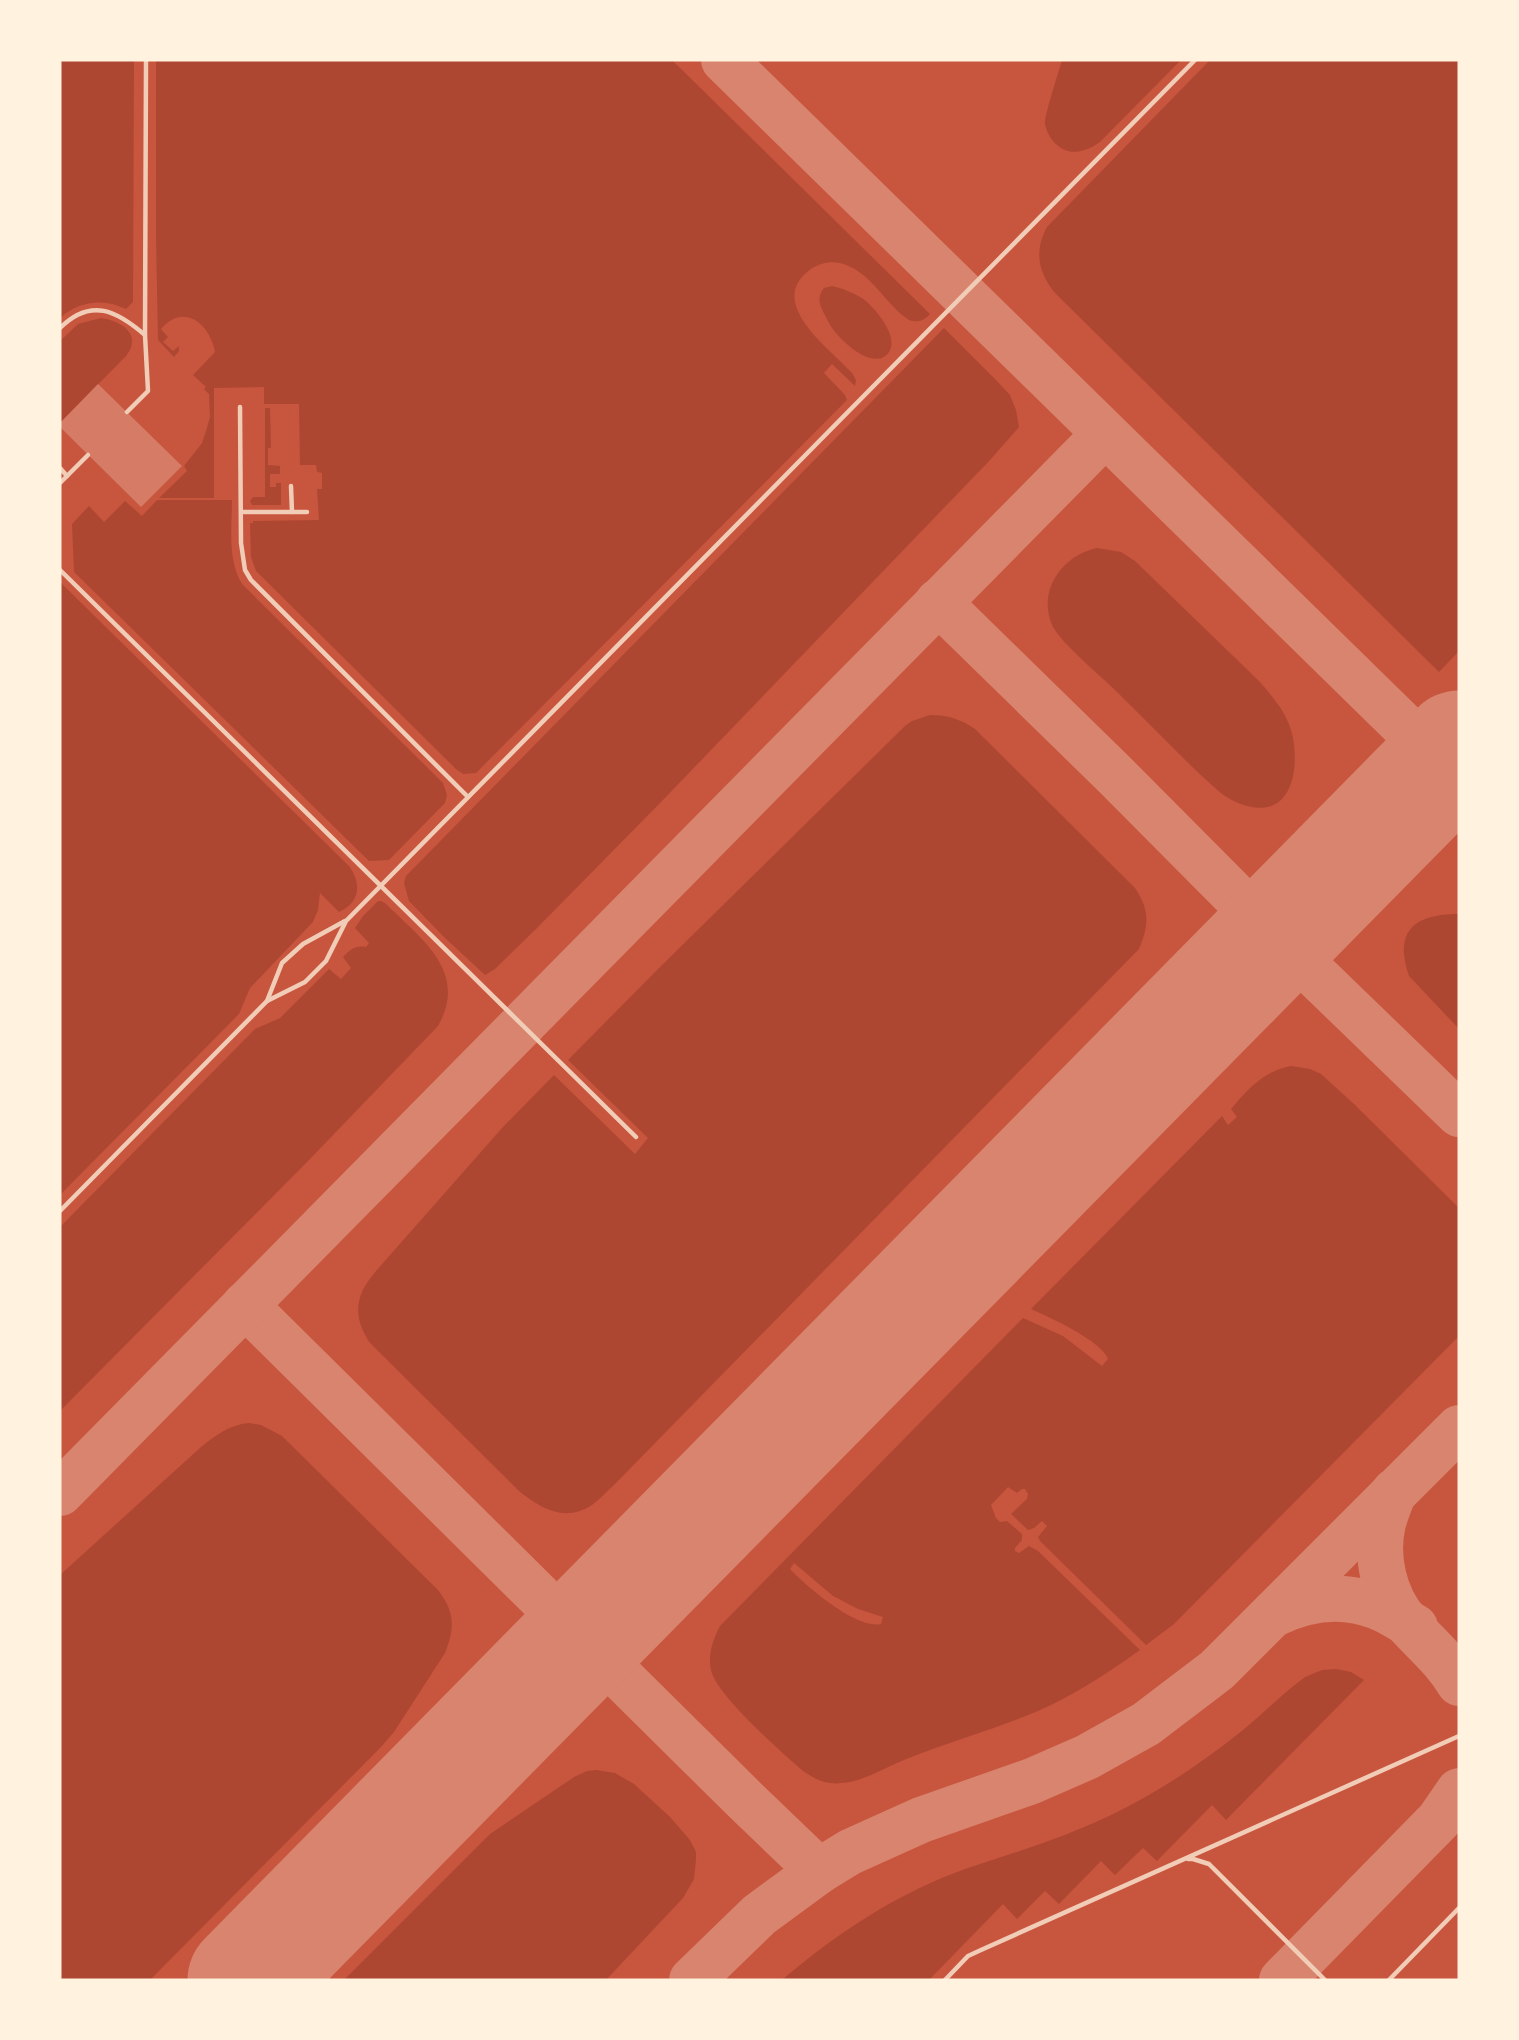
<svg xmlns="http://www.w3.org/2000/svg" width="1519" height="2040" viewBox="0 0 1519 2040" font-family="'DM Sans',sans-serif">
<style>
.green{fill:#ae4732;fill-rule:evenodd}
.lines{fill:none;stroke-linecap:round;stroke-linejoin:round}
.taxiway{stroke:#d8846e;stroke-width:46}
.runway{stroke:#d8846e;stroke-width:117}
.building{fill:#d67c66}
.service{stroke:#f1ccb7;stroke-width:4.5}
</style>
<rect width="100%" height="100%" fill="#c8553d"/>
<g class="green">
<path d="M60,60H134L133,302L126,309C103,298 79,301 60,318Z"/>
<path d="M156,60H672L930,314C924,321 917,323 909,320C886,305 872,274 846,265C835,260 821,262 811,269C764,302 830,349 852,373L856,380L855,386L832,364L824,373L845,395L847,400L480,769L476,773L463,774L456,769L256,571L251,557L250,523H253V521L319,520L317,489H322V473L317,472L316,465H300L299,404H264V387L214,388V498H159L187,471L184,466L202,443L206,431L210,417L209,394L204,389L206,387L193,375L215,352C210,324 184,302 161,329L168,337L163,342L173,351L179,346V351L174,357L158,340L156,239Z"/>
<path d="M1062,60H1181L1100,142C1090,149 1077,155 1065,150C1055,146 1047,135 1045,124C1044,116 1059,71 1062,60Z"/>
<path d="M1210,60H1459V651L1439,672L1055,293C1038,272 1034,251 1047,227Z"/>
<path d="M832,286C842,288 853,293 862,298C874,306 900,337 889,352C874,374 835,337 828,321C823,310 814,300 824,288Z"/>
<path d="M101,318C121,321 143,334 126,356L60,423V341L78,324Z"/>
<polygon points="944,328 996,380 1010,395 1016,410 1019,427 991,459 662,801 538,927 495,969 485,975 444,937 409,901 404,883 406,876"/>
<polygon points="265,408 270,408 271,448 268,448 268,465 280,466 280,474 270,474 270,487 276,487 276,483 281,483 281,505 252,505 250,501 253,497 265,497"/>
<path d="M157,500H232C232,527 227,559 242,584L443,783L447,795L445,803L389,860L369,861L74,572L72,524L89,506L104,522L125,501L142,516Z"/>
<path d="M1097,548L1121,552L1135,561L1259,681C1271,695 1284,709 1290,727C1297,747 1298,782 1282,799C1266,816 1237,805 1222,794C1185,762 1152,726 1117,692C1101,676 1063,645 1053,627C1036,592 1062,555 1097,548Z"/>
<path d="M60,582L349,866C362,884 360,902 339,912L320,893L318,910L313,922L250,988L239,1014L60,1195Z"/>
<path d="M930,715C948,715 960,719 975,729L1135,888C1150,910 1149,925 1139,949L613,1486C606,1492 599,1500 592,1505C565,1523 540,1508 519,1491L370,1343C352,1316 355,1295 376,1271L502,1128L554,1075L635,1154L648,1138L568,1060L658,969L905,726L912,721Z"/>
<path d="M378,901H381L385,903C421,939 469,971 438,1026L309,1160L60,1411V1227L255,1029L280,1018L329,969L341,979L351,968L343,957C350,950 355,945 366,947L369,943L355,928L363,916Z"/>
<path d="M1459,914V1029L1409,976C1393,930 1415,914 1459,914Z"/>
<path d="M1291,1066L1310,1069L1321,1074L1354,1104L1459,1208V1336L1174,1624L1146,1645L1040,1541L1038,1537L1047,1526L1042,1521L1034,1528L1028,1530L1011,1514L1027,1499L1028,1494L1025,1489H1022L1017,1493L1008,1487L991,1505L996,1518L1000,1522L1007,1521L1022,1534V1540L1015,1548V1551L1019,1553L1029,1546L1038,1551L1140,1650C1108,1673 1074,1695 1038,1711C996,1729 952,1741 909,1758C887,1766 864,1782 841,1783C826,1785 815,1779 803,1771C779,1750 725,1702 713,1676C706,1660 712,1641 720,1626L1023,1318L1063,1336L1102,1366L1108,1359C1102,1341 1049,1317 1031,1309L1222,1116L1228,1125L1237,1117L1231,1109C1248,1089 1264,1071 1291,1066ZM794,1563L833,1596L858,1609L883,1617L881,1624C857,1630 806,1586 790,1569Z"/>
<path d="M249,1423L261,1425L282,1436L438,1590C455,1612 455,1628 445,1653L394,1732L381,1747L150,1980H60V1575L201,1447C216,1435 229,1425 249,1423Z"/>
<path d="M1336,1669L1351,1672L1364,1680L1226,1820L1212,1805L1157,1861L1143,1848L1115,1875L1101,1861L1059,1904L1045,1891L1017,1919L1003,1904L929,1980H782C837,1933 899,1892 968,1868C1016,1852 1063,1838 1109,1816C1157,1793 1201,1764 1243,1730C1264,1713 1283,1693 1305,1677L1322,1670Z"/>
<polygon points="596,1770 615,1773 634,1784 670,1817 690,1840 696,1852 696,1860 694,1879 683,1898 606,1980 344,1980 490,1834 574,1777 587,1771"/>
</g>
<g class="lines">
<g class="taxiway">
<polyline points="724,60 1459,780"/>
<polyline points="938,602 1116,776 1276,937 1459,1114"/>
<polyline points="245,1305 745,1800 819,1871"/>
<path d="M1394,1492C1390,1502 1386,1512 1383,1523C1375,1557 1384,1597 1407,1623C1425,1643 1445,1659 1459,1683"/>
<polyline points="60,1493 1105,434"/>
<path d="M1274,1614C1307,1598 1343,1593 1378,1607C1392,1612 1403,1621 1415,1627"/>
<polyline points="692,1980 759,1915 819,1871 850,1852 921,1820 1032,1781 1087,1757 1146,1724 1217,1670 1459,1428"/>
<polyline points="1282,1980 1439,1820 1459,1791"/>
</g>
<polyline class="runway" points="246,1980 1459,749"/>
</g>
<polygon class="building" points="98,384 182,466 141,507 60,427 60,423"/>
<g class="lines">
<g class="service">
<path d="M60,328C91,297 117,311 145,335"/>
<polyline points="240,407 241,543 245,570 251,580 468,797"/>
<polyline points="127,412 148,391 145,335 146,60"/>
<polyline points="60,468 67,476"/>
<polyline points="60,483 88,455"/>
<polyline points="291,486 292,512"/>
<polyline points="242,512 307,512"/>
<polyline points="60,570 636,1137"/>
<polyline points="267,1001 282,963 303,944 345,921"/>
<polyline points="60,1211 267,1001 305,982 326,961 346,921 1195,60"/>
<polyline points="1188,1859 1193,1859 1209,1864 1325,1980"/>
<polyline points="945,1980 968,1956 981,1950 1459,1736"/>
<polyline points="1389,1980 1459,1908"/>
</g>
</g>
<rect width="1519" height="2040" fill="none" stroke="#fff3e0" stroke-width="123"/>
</svg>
